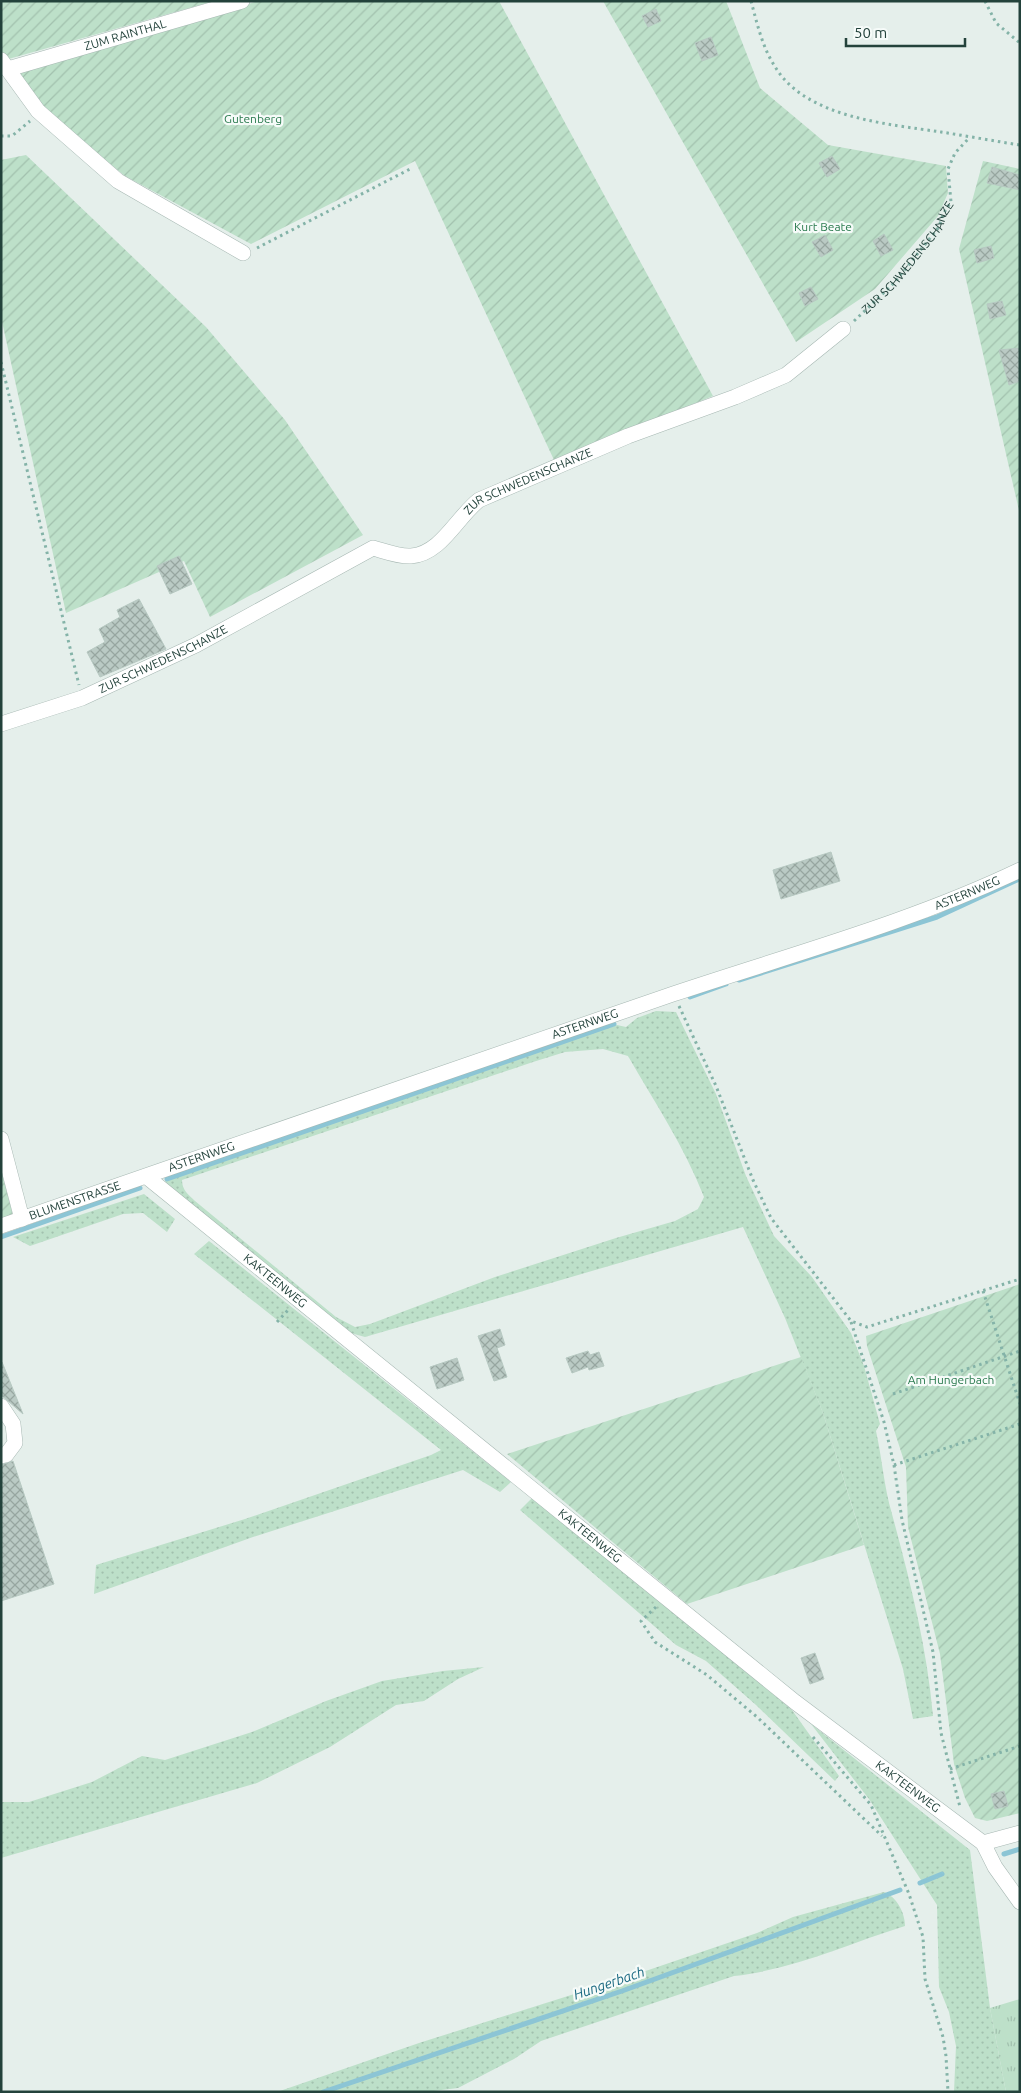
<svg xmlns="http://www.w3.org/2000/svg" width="1021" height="2093" viewBox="0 0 1021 2093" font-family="Ubuntu,sans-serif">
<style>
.grass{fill:url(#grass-dots);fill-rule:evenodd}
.park{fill:url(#park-tufts)}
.garden{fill:url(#garden-furrows)}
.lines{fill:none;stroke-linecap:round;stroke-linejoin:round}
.stream{stroke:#8cc5d5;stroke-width:5}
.building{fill:url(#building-cross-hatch);stroke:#b7c9c2}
.minor-casing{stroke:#a7b8b3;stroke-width:16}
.path{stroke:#84b3a8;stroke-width:3;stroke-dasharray:2.5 4;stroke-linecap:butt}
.minor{stroke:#fff;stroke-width:15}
.labels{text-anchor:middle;stroke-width:4.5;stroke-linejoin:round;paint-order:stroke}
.street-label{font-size:12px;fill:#23423b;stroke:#f6fbf9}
.park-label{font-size:12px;fill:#2b7b4f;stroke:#f6fbf9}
.water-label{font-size:14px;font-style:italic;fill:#1a6981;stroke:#f6fbf9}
</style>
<defs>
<pattern id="grass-dots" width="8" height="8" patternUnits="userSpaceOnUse" patternTransform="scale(1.25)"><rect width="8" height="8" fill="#bde0c9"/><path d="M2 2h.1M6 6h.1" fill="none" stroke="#a2c1ae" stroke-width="1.8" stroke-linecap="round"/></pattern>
<pattern id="park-tufts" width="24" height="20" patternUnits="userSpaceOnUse" patternTransform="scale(1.25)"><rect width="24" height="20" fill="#bde0c9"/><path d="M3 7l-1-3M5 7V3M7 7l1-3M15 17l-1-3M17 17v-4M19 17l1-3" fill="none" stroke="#a2c1ae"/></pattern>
<pattern id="garden-furrows" width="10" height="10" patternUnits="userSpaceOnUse" patternTransform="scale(1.25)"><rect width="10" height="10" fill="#bde0c9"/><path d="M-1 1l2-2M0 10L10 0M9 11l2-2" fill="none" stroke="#a2c1ae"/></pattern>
<pattern id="building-cross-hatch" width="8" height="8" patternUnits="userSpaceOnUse" patternTransform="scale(1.25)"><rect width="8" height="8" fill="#bacac4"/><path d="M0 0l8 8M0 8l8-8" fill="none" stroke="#97a6a0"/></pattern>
</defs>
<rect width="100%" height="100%" fill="#e5efeb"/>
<g class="grass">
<path d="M656,1011L676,1012L716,1094L746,1176L774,1236L812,1277L851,1333L864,1366L880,1424L876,1431C882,1458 884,1487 892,1514C910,1581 927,1647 933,1716L913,1719L903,1669L823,1413L785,1318L743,1227L365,1337L347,1332L169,1188L165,1181L169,1175L250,1151L595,1032L617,1025L626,1027L637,1018ZM603,1049L628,1056C655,1103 684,1146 704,1197L698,1209L675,1221L616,1238L495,1277L370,1324L355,1327L336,1317L195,1201C188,1194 182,1190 182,1180L533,1062L565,1052Z"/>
<polygon points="144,1194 175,1219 167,1232 143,1213 123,1214 30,1246 13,1237"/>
<polygon points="209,1241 511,1482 500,1492 463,1470 253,1537 94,1594 96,1565 245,1519 431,1455 441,1450 194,1254"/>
<polygon points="533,1497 665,1603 792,1710 839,1776 835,1781 756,1705 706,1661 676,1645 520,1510"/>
<polygon points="484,1667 458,1679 424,1701 396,1705 330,1747 257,1783 1,1858 1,1802 29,1802 92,1782 142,1756 165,1760 252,1732 326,1701 382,1681 443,1671"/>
<polygon points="811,1724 970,1850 990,2008 1006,2092 954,2092 956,2046 949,2012 939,1987 937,1905 869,1799"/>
<path d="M884,1892C897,1897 905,1913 905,1926C847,1944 796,1969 734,1976L541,2041L514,2059L458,2088L425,2092H277L419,2043L628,1977L757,1933L793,1917Z"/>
</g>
<polygon class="park" points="1020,1999 1020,2092 1006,2092 990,2008"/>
<g class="garden">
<polygon points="1,1 214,1 5,60 1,54"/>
<polygon points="259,1 499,1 713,396 554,460 415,161 251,244 125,176 47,113 18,70"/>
<polygon points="603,1 726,1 760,88 828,145 946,166 948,193 938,216 875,289 796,342"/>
<polygon points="26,155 206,327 285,420 363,535 210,617 184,561 66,613 1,317 1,160"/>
<polygon points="983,161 1020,169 1020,515 959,249"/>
<polygon points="1,1169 13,1215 1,1219"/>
<polygon points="1020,1284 1020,1813 987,1821 975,1818 965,1798 954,1764 940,1654 908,1527 906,1467 867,1346 866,1336"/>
<polygon points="801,1357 823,1413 864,1545 687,1604 507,1454"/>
</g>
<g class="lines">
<g class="stream">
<polyline points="739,980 937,917 1017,880"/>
<polyline points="690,997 726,984"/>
<polyline points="167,1179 614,1024"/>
<polyline points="1,1237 140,1188"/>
<polyline points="1004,1854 1020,1849"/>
<polyline points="920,1883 942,1874"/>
<polyline points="323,2092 622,1991 900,1890"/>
</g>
</g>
<g class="building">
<polygon points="656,9 661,21 648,27 642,16"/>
<polygon points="711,37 718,55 702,61 695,43"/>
<polygon points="832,156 840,169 827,177 819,163"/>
<polygon points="992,167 1020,175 1020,190 987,183"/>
<polygon points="884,234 893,250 881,256 873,241"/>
<polygon points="825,235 833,250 821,257 812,242"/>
<polygon points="991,246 994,258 977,263 974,250"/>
<polygon points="811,287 818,299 805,306 799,293"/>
<polygon points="1002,301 1006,315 990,319 987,304"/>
<polygon points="1020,348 1020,381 1009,385 999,350"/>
<polygon points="179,556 192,584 170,594 157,566"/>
<polygon points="139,599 166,649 100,677 87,652 105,642 99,629 120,617 117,610"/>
<polygon points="831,852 840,881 781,899 773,870"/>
<polygon points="500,1329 505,1345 497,1348 507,1377 494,1381 478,1336"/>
<polygon points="588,1351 590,1355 599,1352 604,1366 589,1370 588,1367 572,1373 566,1358"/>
<polygon points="457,1358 464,1380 437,1389 430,1367"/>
<polygon points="1,1362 2,1362 23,1414 1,1395"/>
<polygon points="13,1461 54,1584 1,1601 1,1465"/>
<polygon points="815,1653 824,1679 810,1684 801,1658"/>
<polygon points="1004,1791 1008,1806 995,1809 991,1794"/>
</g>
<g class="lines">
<g class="minor-casing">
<g id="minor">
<polyline points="1,60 38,111 118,181 243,253"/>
<path id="s2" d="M8,69L242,1"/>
<path id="s3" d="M1,724L82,698L196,645L373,548C384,551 400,557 411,556C441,554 457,517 479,500L628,436L735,397L786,375L843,329"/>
<polyline points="1,1139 22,1219"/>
<path id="s4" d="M147,1177L795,1702L983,1843L995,1867L1020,1902"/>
<path id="s5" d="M1,1226C225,1149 448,1070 673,994C789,955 909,923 1020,870"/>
<polyline points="1,1406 13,1424 15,1443 6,1455 1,1456"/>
<polyline points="983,1843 1020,1833"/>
</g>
</g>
<g class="path">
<path d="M751,1C757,23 762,46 774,65C804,118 888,124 941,132C967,136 994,141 1020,145"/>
<polyline points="985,1 996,23 1020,43"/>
<polyline points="1,136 12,136 30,121"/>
<polyline points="257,248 412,168"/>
<path id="s1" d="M854,321L894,283L939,227L943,214L951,202L948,169L955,153L970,137"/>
<polyline points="1,362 79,685"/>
<polyline points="679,1006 716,1086 753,1180 771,1218 851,1321 867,1327 1020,1279"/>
<polyline points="983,1291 1020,1404"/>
<polyline points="277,1322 289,1309"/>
<polyline points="851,1322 884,1422 894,1465 902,1520 933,1652 941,1733 960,1807"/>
<polyline points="893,1394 1020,1351"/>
<polyline points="894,1465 1020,1424"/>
<polyline points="656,1607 641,1621 655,1642 707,1675 757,1717 882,1836"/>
<polyline points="813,1737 871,1805 909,1894 923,1937 925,1979 943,2037 946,2056 948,2092"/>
<polyline points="950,1769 1020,1746"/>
</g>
<use href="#minor" class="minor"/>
</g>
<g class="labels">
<g class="street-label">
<text dy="4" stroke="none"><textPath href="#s2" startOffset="122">ZUM RAINTHAL</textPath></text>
<text dy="4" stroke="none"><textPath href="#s1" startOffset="84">ZUR SCHWEDENSCHANZE</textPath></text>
<text dy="4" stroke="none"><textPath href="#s3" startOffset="594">ZUR SCHWEDENSCHANZE</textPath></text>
<text dy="4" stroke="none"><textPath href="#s3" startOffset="175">ZUR SCHWEDENSCHANZE</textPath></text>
<text dy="4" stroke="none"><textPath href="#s5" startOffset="1022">ASTERNWEG</textPath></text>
<text dy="4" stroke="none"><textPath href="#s5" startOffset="618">ASTERNWEG</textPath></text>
<text dy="4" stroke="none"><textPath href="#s5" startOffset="212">ASTERNWEG</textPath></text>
<text dy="4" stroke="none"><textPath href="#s5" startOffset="78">BLUMENSTRASSE</textPath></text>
<text dy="4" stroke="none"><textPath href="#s4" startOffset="165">KAKTEENWEG</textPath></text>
<text dy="4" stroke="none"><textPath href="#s4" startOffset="570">KAKTEENWEG</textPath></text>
<text dy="4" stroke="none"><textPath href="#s4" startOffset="975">KAKTEENWEG</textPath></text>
</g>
<g class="park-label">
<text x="253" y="123">Gutenberg</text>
<text x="823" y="231">Kurt Beate</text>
<text x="951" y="1384">Am Hungerbach</text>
</g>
<g class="water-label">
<text transform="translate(609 1983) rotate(-19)" y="5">Hungerbach</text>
</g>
</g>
<rect width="1021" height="2093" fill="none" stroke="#23423b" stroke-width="5"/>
<path d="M846 38v8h119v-8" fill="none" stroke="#23423b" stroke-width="2.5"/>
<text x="854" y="38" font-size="15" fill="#23423b" stroke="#f6fbf9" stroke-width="4" paint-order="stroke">50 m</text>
</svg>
